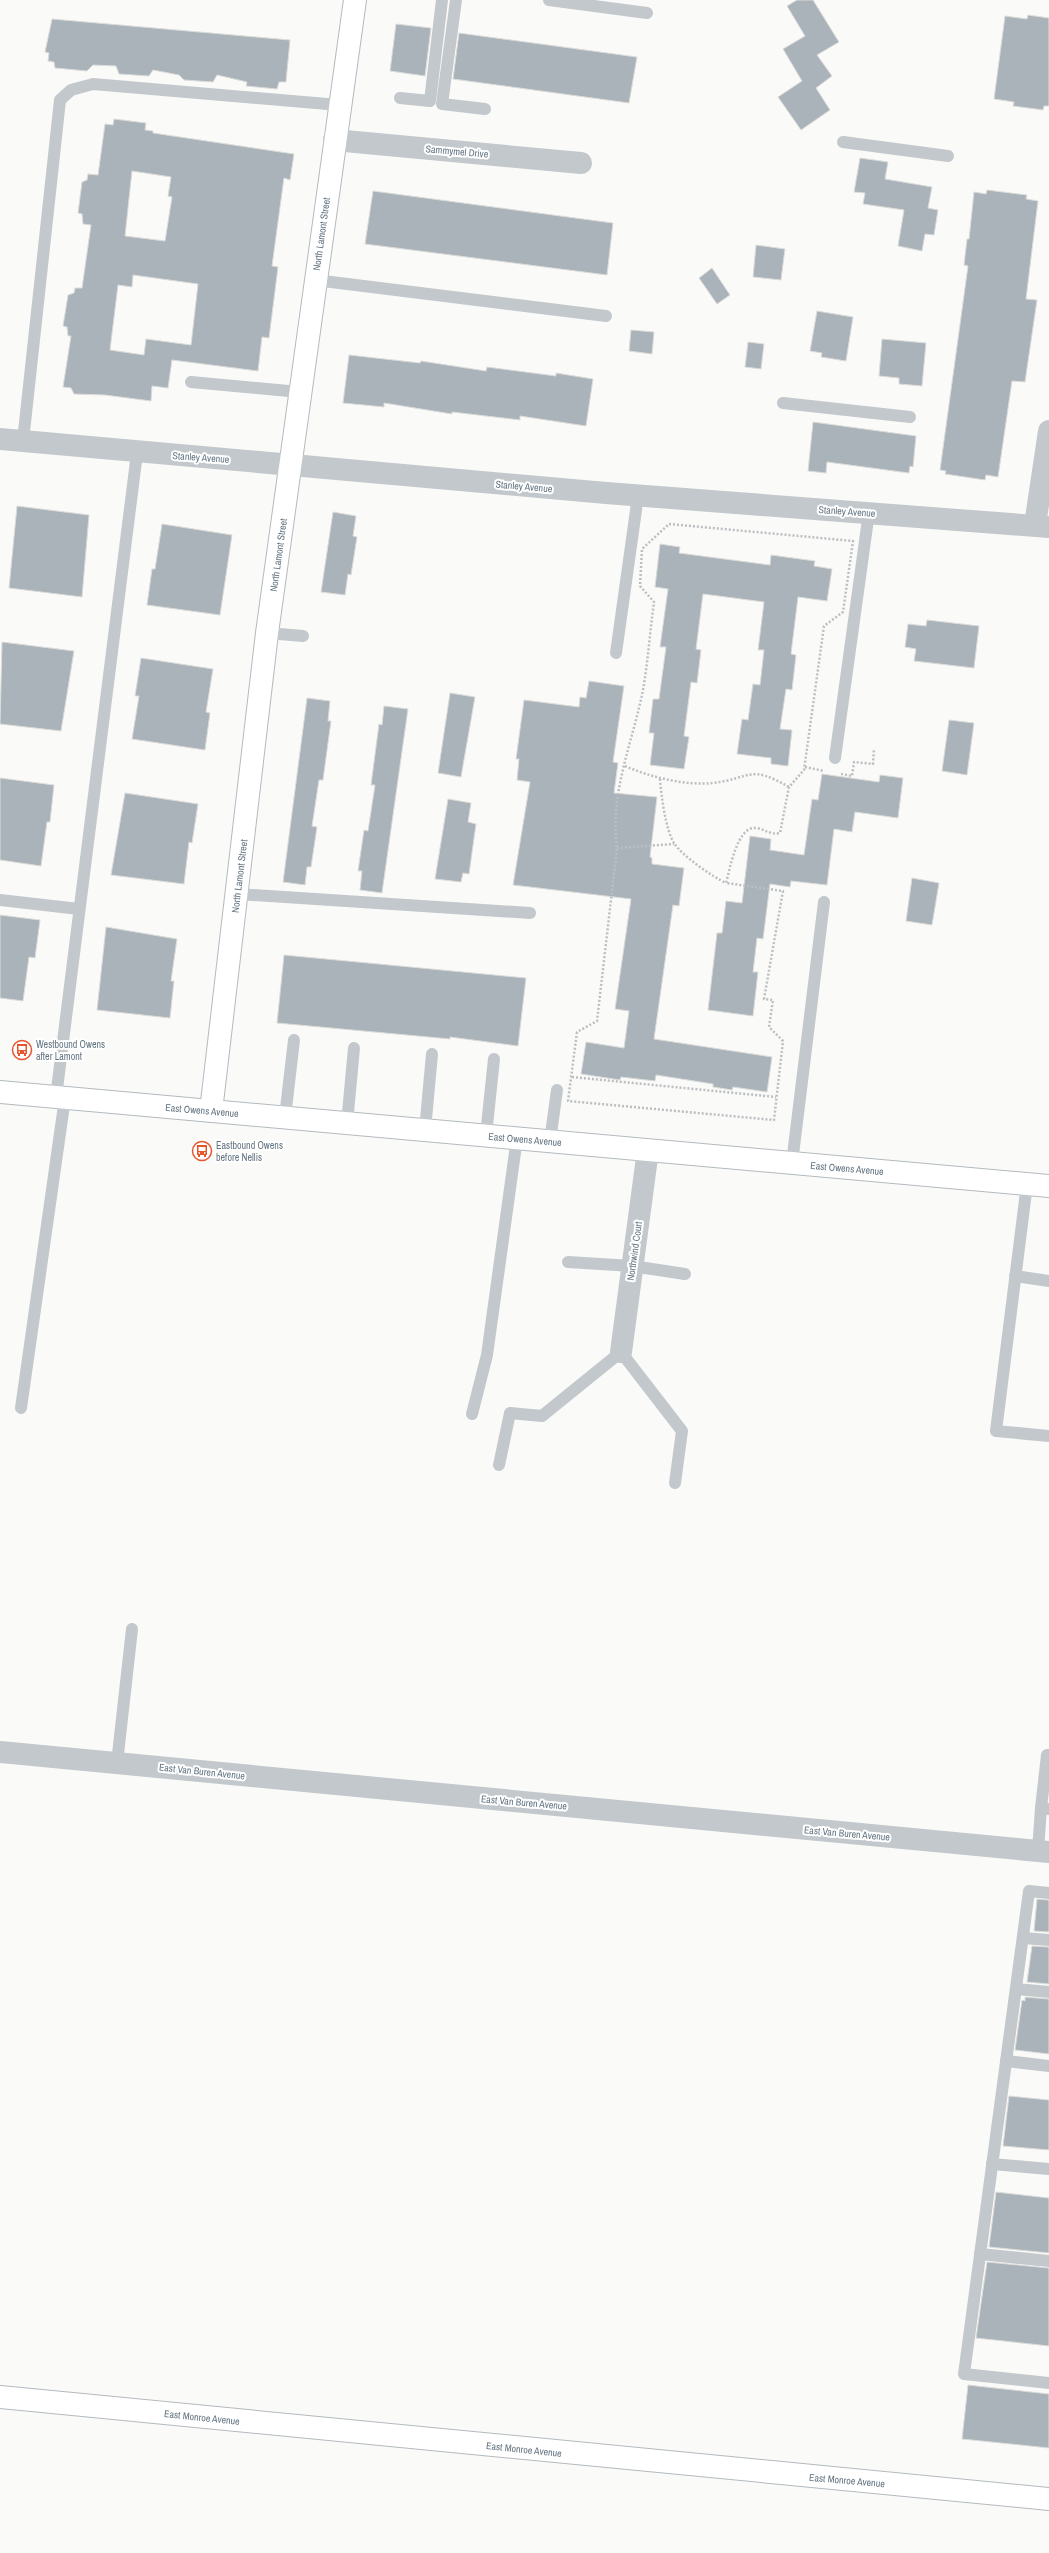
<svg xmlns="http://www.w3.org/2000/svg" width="1049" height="2553" viewBox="0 0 1049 2553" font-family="'Archivo Narrow',sans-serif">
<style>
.building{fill:#aab3b9;stroke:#dcdcda;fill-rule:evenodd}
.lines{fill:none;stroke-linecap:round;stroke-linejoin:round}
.secondary-casing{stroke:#b3babf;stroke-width:24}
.path{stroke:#bbbfc2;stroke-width:2.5;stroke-dasharray:2 2;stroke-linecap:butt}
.lane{stroke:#c3c8cc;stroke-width:12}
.street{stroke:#c3c8cc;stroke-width:22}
.secondary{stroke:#fff;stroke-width:22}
.labels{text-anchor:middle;stroke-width:4;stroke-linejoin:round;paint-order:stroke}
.street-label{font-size:10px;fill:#657683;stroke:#fff}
.poi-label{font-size:10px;fill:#657683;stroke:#fff;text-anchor:start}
</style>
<rect width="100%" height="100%" fill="#fafaf8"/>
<g class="building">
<polygon points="797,0 813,0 839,42 817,55 832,76 816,88 830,110 801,130 778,97 802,81 783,49 805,36 787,6"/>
<polygon points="1028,15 1049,18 1049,106 1044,106 1043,110 1013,106 1014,102 994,99 1005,16 1027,19"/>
<polygon points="52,19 290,40 286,82 279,82 277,89 246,86 247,82 217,75 213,82 184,80 179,75 153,70 149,76 119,74 116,66 93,65 87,71 55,68 54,62 48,61 49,53 45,52"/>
<polygon points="396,24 431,28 425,76 390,71"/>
<polygon points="459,33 637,57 629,103 453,79"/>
<path d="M114,119L146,123L145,130L153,131V133L294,154L290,180L284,178L272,266L278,267L269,338L262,337L258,371L172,360L168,388L152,386L151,401L105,395L74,394L71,388L63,387L71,336H68L67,327L63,326L68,295L74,293L75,288H82L91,225L83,224L82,214L78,213L82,182L87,180L88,174L98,175L105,124L113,125ZM132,171L171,177L168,196L172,197L165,241L125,236ZM133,275L198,284L191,345L146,339L144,355L110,350L118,285L132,287Z"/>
<polygon points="860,158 888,162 885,179 932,187 928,208 938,210 934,235 925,234 922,251 898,246 904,210 863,204 865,193 854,192"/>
<polygon points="987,190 1027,195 1026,199 1038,201 1026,299 1037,300 1025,382 1012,381 998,477 986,475 985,480 945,474 946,471 940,470 968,266 964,265 967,239 969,239 974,192 986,194"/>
<polygon points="373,191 613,223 607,275 365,244"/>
<polygon points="756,245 785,249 781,280 753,277"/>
<polygon points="712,268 730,295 717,304 699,278"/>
<polygon points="817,311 853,317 846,361 821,357 822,353 810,351"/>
<polygon points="631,330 654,332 652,354 629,351"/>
<polygon points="882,339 926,343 922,386 899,384 899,378 879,376"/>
<polygon points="748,342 764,344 761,369 745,367"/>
<polygon points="349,355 420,363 421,361 486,371 487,367 556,376 556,373 593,379 586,426 520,416 520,420 452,412 452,414 384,403 384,407 343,403"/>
<polygon points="813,422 916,436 913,467 910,466 909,473 827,462 826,473 808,471"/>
<polygon points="17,506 89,515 82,597 9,588"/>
<polygon points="333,512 356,516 353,536 357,537 351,575 348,574 345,595 321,592"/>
<polygon points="162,524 232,535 220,615 147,605 152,569 155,569"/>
<polygon points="660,544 680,547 679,553 770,565 771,555 815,561 814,566 832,569 827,601 798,597 791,654 796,655 792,690 786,689 780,729 792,730 788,766 771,764 771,758 737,754 742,719 748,720 753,684 760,685 764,650 758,650 764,602 703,594 696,649 701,650 697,683 691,682 684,736 689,737 684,769 650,765 654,733 649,733 653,699 659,699 666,647 660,647 668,589 655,587"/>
<polygon points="927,620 979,626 974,668 914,661 916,649 905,647 908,624 926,626"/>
<polygon points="2,642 74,651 61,731 0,724"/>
<polygon points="141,658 213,669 206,712 210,713 205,750 132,739 139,696 135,696"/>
<polygon points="589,681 624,686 613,762 618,763 614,793 657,797 650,857 652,858 652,864 684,868 679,906 673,905 654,1039 772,1057 767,1092 733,1087 732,1090 713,1087 713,1084 656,1075 655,1081 621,1077 620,1080 581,1074 586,1042 624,1048 629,1011 615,1009 631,899 513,885 530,782 517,780 519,759 516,759 524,700 579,707 580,697 586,698"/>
<polygon points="450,693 475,697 461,777 438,773"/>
<polygon points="307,698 330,701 328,721 331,721 323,780 319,780 312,826 317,827 311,867 307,867 305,885 283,882"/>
<polygon points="384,706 408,709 382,893 360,890 362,871 358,871 364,830 368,831 375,785 371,785 379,724 382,725"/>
<polygon points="949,720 974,723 967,775 942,771"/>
<polygon points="822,774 879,782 880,775 903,778 898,818 855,812 852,832 834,829 827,885 791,881 790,887 770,884 763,939 757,938 753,972 758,972 753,1016 708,1010 717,933 722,933 726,901 742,903 750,836 771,839 770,850 804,855 812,799 818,800"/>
<polygon points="0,778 54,785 50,822 47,822 41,866 0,860"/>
<polygon points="125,793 198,804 192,843 189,842 184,884 111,875"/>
<polygon points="448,799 471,803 468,822 476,824 469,874 463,873 461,882 435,879"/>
<polygon points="912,878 939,883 932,925 906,921"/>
<polygon points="0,915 40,920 35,958 29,957 23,1001 0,998"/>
<polygon points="106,927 177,939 171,981 174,981 170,1018 97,1010"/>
<polygon points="284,955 526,978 518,1046 450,1037 450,1039 277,1023"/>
<polygon points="1037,1899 1049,1900 1049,1932 1034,1931"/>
<polygon points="1032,1946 1049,1947 1049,1984 1027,1982"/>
<polygon points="1025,1997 1049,1999 1049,2054 1015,2050 1022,2000 1025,2001"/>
<polygon points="1009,2096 1049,2100 1049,2150 1003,2146"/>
<polygon points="996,2192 1049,2198 1049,2253 989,2247"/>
<polygon points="987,2262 1049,2268 1049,2346 976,2338"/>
<polygon points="968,2385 1049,2394 1049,2448 962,2439"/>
</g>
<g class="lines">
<g class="secondary-casing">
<g id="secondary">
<polyline points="0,1092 1049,1186"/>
<polyline points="211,1111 267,633 355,0"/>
<polyline points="0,2397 1049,2499"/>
</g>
</g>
<g class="path">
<path d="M669,524L853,541L843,612L824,626L804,770L789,787L780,833C769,835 765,829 756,828C737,826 730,869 726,883L783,891L764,999L773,1000L769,1027L783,1041L774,1120L568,1101L577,1032L597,1021L617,848C609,795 633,741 643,690C648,661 650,631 654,602L640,586L642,549Z"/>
<path d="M625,766C650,777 686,786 713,783C752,778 749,764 789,787"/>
<polyline points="805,767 824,771"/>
<polyline points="841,774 852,776 854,762 873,764 874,749"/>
<path d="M660,779C661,795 666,831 674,843C682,856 713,877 726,883"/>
<polyline points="617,848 674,844"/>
<polyline points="572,1077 776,1097"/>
</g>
<g class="lane">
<polyline points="456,0 442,104 485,109"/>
<polyline points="549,0 647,13"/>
<polyline points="400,98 430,101 442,0"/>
<polyline points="843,142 948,156"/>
<polyline points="315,280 606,316"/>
<polyline points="191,382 299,392"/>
<polyline points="783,403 910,417"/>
<polyline points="23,441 60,100 71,90 93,84 339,105"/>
<polyline points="267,633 303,636"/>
<polyline points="616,653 638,496"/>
<polyline points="835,758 869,512"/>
<polyline points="237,894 530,913"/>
<polyline points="0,900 79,909"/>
<polyline points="56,1097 137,453"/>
<polyline points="285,1117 294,1040"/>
<polyline points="347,1123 354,1048"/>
<polyline points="425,1130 432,1054"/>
<polyline points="486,1135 494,1059"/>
<polyline points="550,1141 557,1090"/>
<polyline points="792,1163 824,902"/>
<polyline points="1027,1184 996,1431 1049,1436"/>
<polyline points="568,1262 632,1266 685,1274"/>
<polyline points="1015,1276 1049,1281"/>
<polyline points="21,1408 65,1098"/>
<polyline points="472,1414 487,1355 517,1138"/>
<polyline points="499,1465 510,1413 542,1416 621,1352 682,1431 675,1483"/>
<polyline points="1049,1755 1047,1755 1041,1808 1049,1809"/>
<polyline points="117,1763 132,1629"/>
<polyline points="1038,1851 1041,1808"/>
<polyline points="1049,1893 1029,1891 964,2374 1049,2383"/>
<polyline points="1023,1938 1049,1940"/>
<polyline points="1016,1989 1049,1992"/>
<polyline points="1006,2061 1049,2066"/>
<polyline points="992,2164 1049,2169"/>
<polyline points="980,2254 1049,2261"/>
</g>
<g class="street">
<polyline points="334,140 581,163"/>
<polyline points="0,439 606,493 1049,527"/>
<polyline points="1035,525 1049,431"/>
<polyline points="621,1352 648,1150"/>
<polyline points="0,1752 1049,1852"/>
</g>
<use href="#secondary" class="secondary"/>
</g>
<defs>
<g id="bus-ring" transform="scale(1)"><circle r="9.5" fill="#fff" stroke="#e4572e" stroke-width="1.5"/><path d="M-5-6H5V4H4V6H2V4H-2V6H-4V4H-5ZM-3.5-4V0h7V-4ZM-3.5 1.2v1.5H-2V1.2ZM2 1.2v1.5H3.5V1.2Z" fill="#e4572e"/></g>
</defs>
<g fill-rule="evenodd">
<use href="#bus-ring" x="22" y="1050"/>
<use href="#bus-ring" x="202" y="1151"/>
</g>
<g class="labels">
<g class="street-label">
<text transform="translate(457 151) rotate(5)" y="4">Sammymel Drive</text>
<text transform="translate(321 234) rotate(-82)" y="4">North Lamont Street</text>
<text transform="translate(201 457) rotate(4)" y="4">Stanley Avenue</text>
<text transform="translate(524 486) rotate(5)" y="4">Stanley Avenue</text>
<text transform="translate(847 511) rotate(4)" y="4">Stanley Avenue</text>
<text transform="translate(278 555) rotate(-82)" y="4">North Lamont Street</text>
<text transform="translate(239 876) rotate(-83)" y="4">North Lamont Street</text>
<text transform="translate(202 1110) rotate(5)" y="4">East Owens Avenue</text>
<text transform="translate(525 1139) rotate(5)" y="4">East Owens Avenue</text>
<text transform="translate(847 1168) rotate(5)" y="4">East Owens Avenue</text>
<text transform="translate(634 1251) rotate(-82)" y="4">Northwind Court</text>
<text transform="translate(202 1771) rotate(6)" y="4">East Van Buren Avenue</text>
<text transform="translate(524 1802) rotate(5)" y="4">East Van Buren Avenue</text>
<text transform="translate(847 1833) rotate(5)" y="4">East Van Buren Avenue</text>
<text transform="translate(202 2417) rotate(6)" y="4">East Monroe Avenue</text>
<text transform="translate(524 2449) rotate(6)" y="4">East Monroe Avenue</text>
<text transform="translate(847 2480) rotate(5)" y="4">East Monroe Avenue</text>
</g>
<g class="poi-label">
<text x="36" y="1048">Westbound Owens<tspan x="36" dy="12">after Lamont</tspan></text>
<text x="216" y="1149">Eastbound Owens<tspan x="216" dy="12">before Nellis</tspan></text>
</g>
</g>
</svg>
